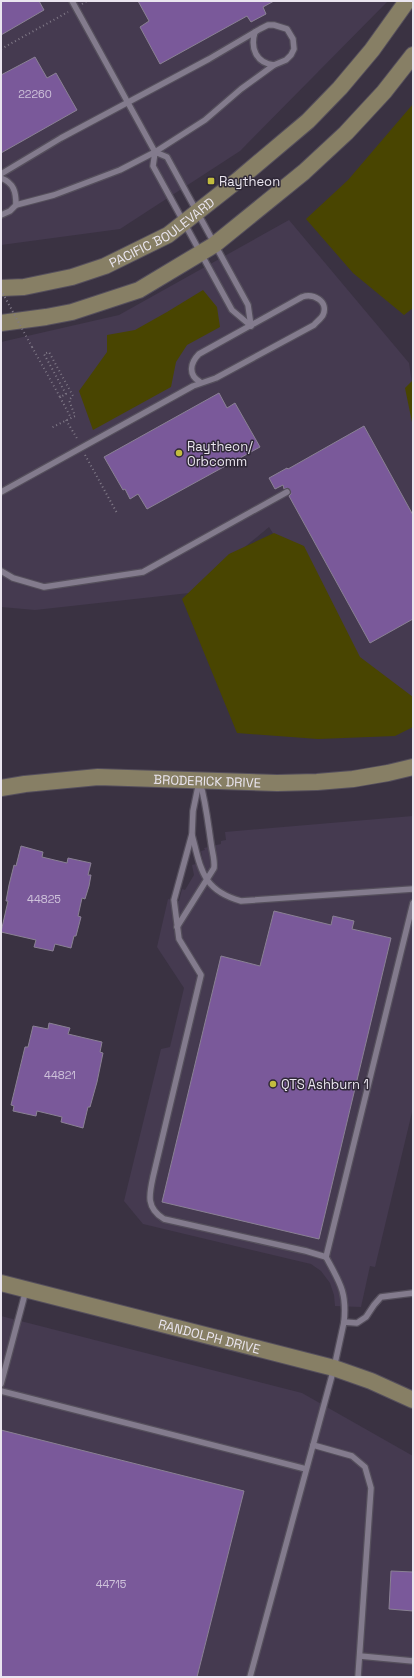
<svg xmlns="http://www.w3.org/2000/svg" width="414" height="1678" viewBox="0 0 414 1678" font-family="'Space Grotesk',sans-serif">
<style>
.built{fill:#453a50}
.green{fill:#494501}
.building{fill:#7a599a;stroke:#8a8194}
.lines{fill:none;stroke-linecap:round;stroke-linejoin:round}
.lane-casing{stroke:#554f5c;stroke-width:8}
.secondary-casing{stroke:#554f5c;stroke-width:18}
.path{stroke:#817a88;stroke-width:2;stroke-dasharray:1 3;stroke-linecap:butt}
.lane{stroke:#837b8d;stroke-width:5.5}
.secondary{stroke:#877f65;stroke-width:16}
.path-bridge{stroke:#817a88;stroke-width:2;stroke-dasharray:1 3;stroke-linecap:butt}
.poi-dot{fill:#c3bd3e;stroke:#2f2837;stroke-width:1.5}
.labels{text-anchor:middle;stroke-width:3;stroke-linejoin:round;paint-order:stroke}
.number-label{font-size:11px;fill:#cec2da}
.poi-label{font-size:13px;fill:#eae5ef;stroke:#2f2837;text-anchor:start}
.street-label{font-size:13px;fill:#eae5ef;stroke:#2f2837}
</style>
<rect width="100%" height="100%" fill="#3a3242"/>
<g class="built">
<polygon points="1,1 388,1 240,151 120,229 1,245"/>
<polygon points="289,220 409,363 413,390 413,710 357,667 269,527 189,593 35,610 1,607 1,342 119,315"/>
<polygon points="413,816 413,1108 375,1267 370,1266 361,1307 335,1306 334,1295 330,1283 321,1271 311,1264 143,1224 124,1201 161,1049 170,1047 184,988 157,947 168,899 179,901 182,889 185,890 194,875 192,865 203,862 201,851 205,850 204,848 221,844 221,841 226,840 225,832"/>
<polygon points="1,1316 302,1393 413,1456 413,1677 1,1677"/>
</g>
<g class="green">
<polygon points="413,104 413,308 404,315 353,273 306,219 348,180"/>
<polygon points="203,290 217,307 220,327 187,345 176,362 171,387 93,430 79,391 107,352 107,335 135,330 167,312"/>
<polygon points="413,380 413,427 405,388"/>
<polygon points="274,533 304,546 360,657 413,697 413,727 395,736 318,739 237,733 182,599 229,554"/>
</g>
<g class="building">
<polygon points="1,1 39,1 44,10 1,35"/>
<polygon points="138,1 274,1 263,7 266,14 251,22 247,16 160,64 140,27 149,21"/>
<polygon points="35,57 47,78 56,73 77,110 1,153 1,75"/>
<polygon points="219,393 227,408 235,403 260,447 147,509 138,494 130,499 125,489 123,490 104,457"/>
<polygon points="364,426 413,515 413,619 370,643 289,496 291,494 290,490 287,488 284,489 283,485 275,489 269,478 287,468 288,469"/>
<polygon points="21,846 43,852 42,857 67,863 68,858 91,863 88,875 91,875 89,886 85,899 82,898 78,916 81,917 76,936 74,936 71,948 55,944 53,951 34,947 36,940 1,932 8,901 6,901 9,885 14,865 16,866"/>
<polygon points="274,911 331,925 333,916 354,921 352,929 391,938 319,1239 162,1202 221,956 260,966"/>
<polygon points="49,1023 70,1028 68,1034 102,1042 100,1052 103,1053 97,1082 90,1107 88,1107 83,1128 61,1122 62,1117 37,1111 36,1116 13,1111 14,1106 11,1105 25,1047 28,1047 33,1026 48,1029"/>
<polygon points="1,1430 244,1491 197,1677 1,1677"/>
<polygon points="391,1571 413,1572 413,1611 389,1609"/>
</g>
<g class="lines">
<g class="lane-casing">
<g id="lane">
<polyline points="72,1 155,152 167,157 248,305 251,326"/>
<path d="M255,32C250,48 256,63 274,65"/>
<polyline points="155,152 153,166 232,310 251,326"/>
<polyline points="1,174 61,138 209,59 260,29 268,25 274,25 287,29 293,39 294,49 291,55 286,60 274,65 241,89 205,120 155,152 120,170 54,195 16,205 10,211 1,215"/>
<path d="M1,178C14,183 16,192 16,205"/>
<path d="M1,492L193,386L216,378L314,325C316,322 321,319 323,315C329,301 313,293 302,297L199,354C190,363 188,375 200,382"/>
<polyline points="1,571 13,578 44,587 143,572 287,492"/>
<path d="M199,782L193,811L192,834L174,900L179,939L201,975L153,1177C149,1195 146,1208 164,1219L306,1251L326,1257"/>
<path d="M192,835C201,869 202,890 241,901L413,889"/>
<path d="M177,927L214,868C215,859 212,852 211,843C208,823 206,803 200,782"/>
<path d="M344,1322C347,1292 340,1283 326,1257L413,903"/>
<polyline points="1,1384 26,1290"/>
<polyline points="1,1391 306,1469"/>
<polyline points="313,1445 352,1456 365,1467 371,1488 358,1677"/>
<polyline points="360,1656 413,1661"/>
<polyline points="250,1677 334,1368 344,1322 357,1323 366,1317 374,1305 381,1297 413,1293"/>
</g>
</g>
<g class="secondary-casing">
<g id="secondary">
<path id="s1" d="M1,288L24,287L72,277L105,266L168,235L238,180L308,121L340,88L372,50L407,1"/>
<polyline points="1,323 46,317 72,312 139,290 214,245 304,172 346,133 384,92 413,55"/>
<path id="s2" d="M1,788L25,784L98,777L277,783L317,782L353,779L388,773L413,767"/>
<path id="s3" d="M1,1283L334,1368L371,1381L413,1400"/>
</g>
</g>
<g class="path">
<polyline points="82,4 87,1"/>
<polyline points="1,49 68,12"/>
<polyline points="32,347 60,397 66,394 44,354 49,352 73,396 69,400 75,416 51,428"/>
<polyline points="60,397 71,418"/>
<polyline points="66,420 78,440"/>
<polyline points="85,455 117,513"/>
</g>
<use href="#lane" class="lane"/>
<use href="#secondary" class="secondary"/>
<polyline class="path-bridge" points="1,290 32,347"/>
</g>
<g class="poi-dot">
<rect x="207" y="177" width="8" height="8" rx="2"/>
<circle cx="179" cy="453" r="4"/>
<circle cx="273" cy="1084" r="4"/>
</g>
<g class="labels">
<g class="number-label">
<text x="35" y="98">22260</text>
<text x="44" y="903">44825</text>
<text x="60" y="1079">44821</text>
<text x="111" y="1588">44715</text>
</g>
<g class="poi-label">
<text x="219" y="186">Raytheon</text>
<text x="187" y="451">Raytheon/<tspan x="187" dy="15">Orbcomm</tspan></text>
<text x="281" y="1089">QTS Ashburn 1</text>
</g>
<g class="street-label">
<text dy="5" stroke="none"><textPath href="#s1" startOffset="173">PACIFIC BOULEVARD</textPath></text>
<text dy="5" stroke="none"><textPath href="#s2" startOffset="207">BRODERICK DRIVE</textPath></text>
<text dy="5" stroke="none"><textPath href="#s3" startOffset="215">RANDOLPH DRIVE</textPath></text>
</g>
</g>
<rect width="414" height="1678" fill="none" stroke="#eae5ef" stroke-width="4"/>
</svg>
